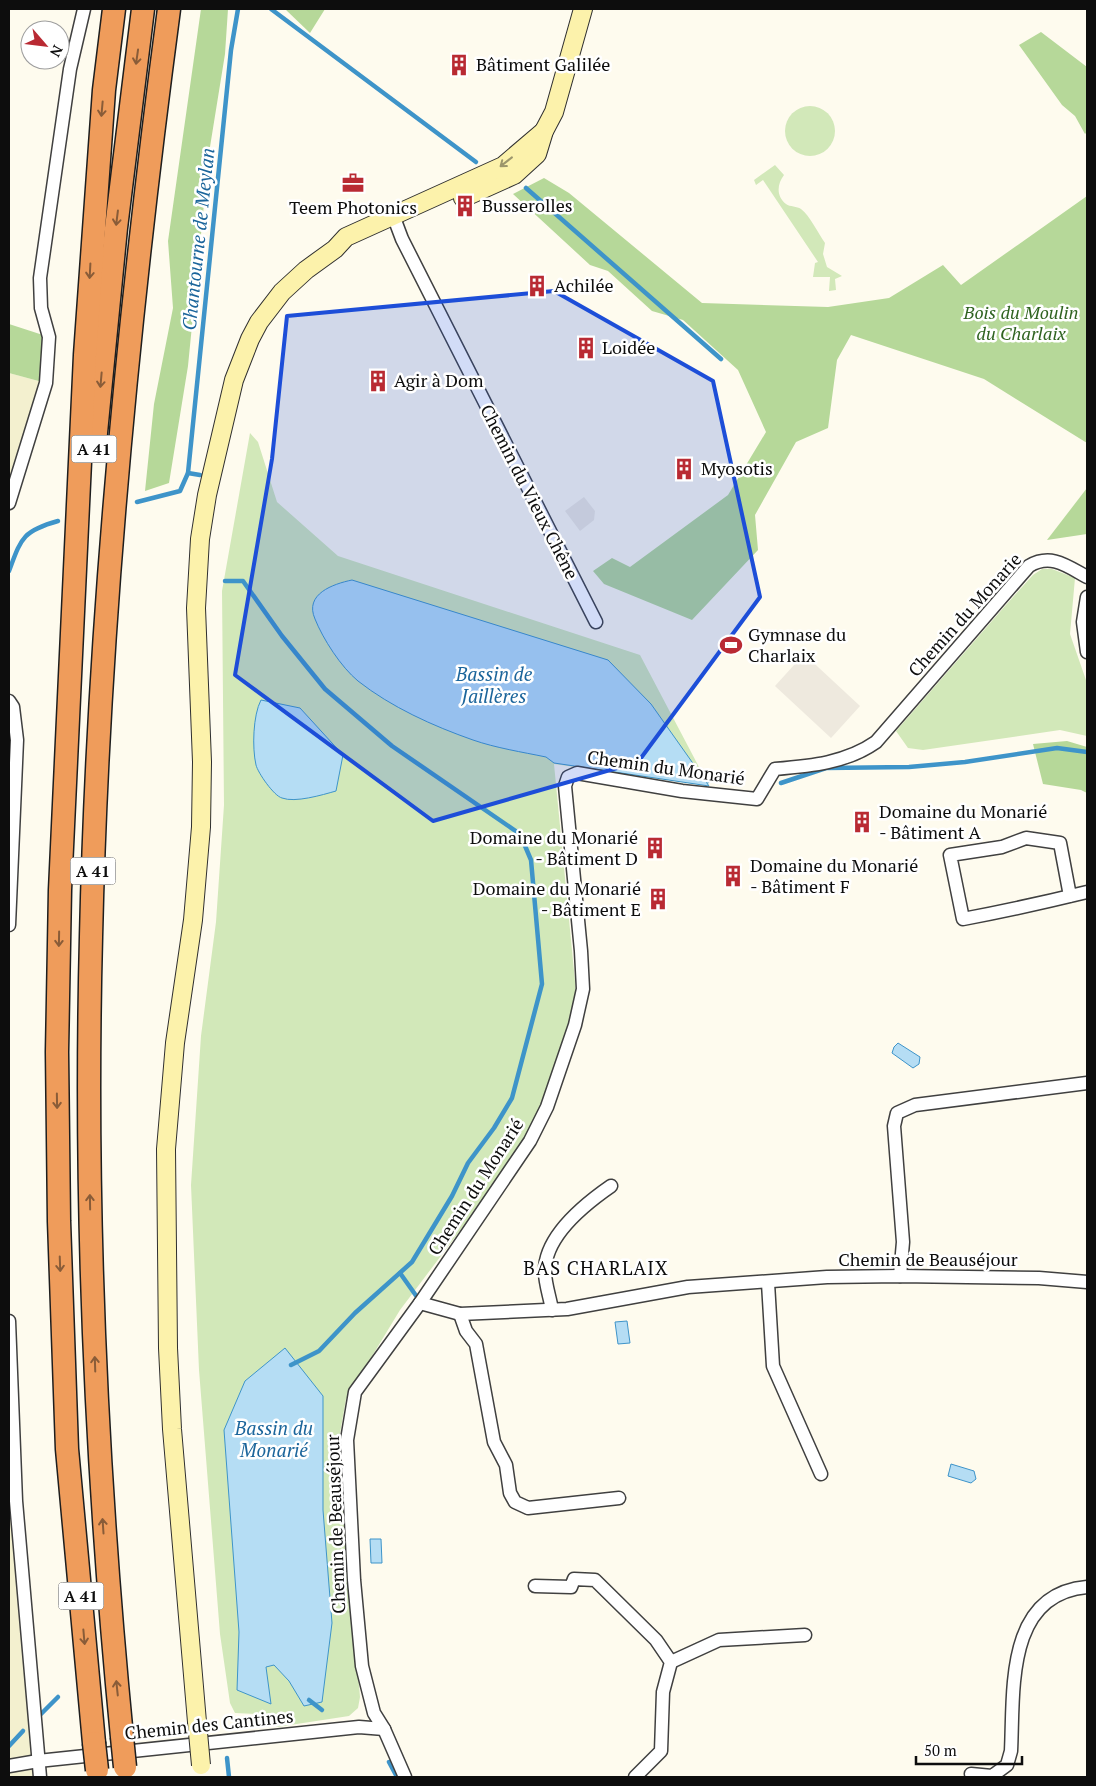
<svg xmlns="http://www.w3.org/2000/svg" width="1096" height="1786" viewBox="0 0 1096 1786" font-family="'PT Serif',serif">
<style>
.farmland{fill:#f3f0cf}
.green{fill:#d2e8b9}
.forest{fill:#b6d899}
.plaza{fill:#eee9de}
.water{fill:#b5ddf4;stroke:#3e94c9}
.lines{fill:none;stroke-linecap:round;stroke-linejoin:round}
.stream{stroke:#3e94c9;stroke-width:4.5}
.street-casing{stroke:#404040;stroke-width:15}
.secondary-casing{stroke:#2f2f2f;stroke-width:20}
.highway-casing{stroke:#1e1e1e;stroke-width:25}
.street{stroke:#fff;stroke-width:12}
.secondary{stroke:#fcf2ab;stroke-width:18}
.highway{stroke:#ef9c5b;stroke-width:22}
.secondary-bridge-casing{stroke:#2f2f2f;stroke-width:20;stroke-linecap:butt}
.highway-bridge-casing{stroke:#1e1e1e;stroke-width:25;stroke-linecap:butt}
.secondary-bridge{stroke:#fcf2ab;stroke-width:18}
.highway-bridge{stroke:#ef9c5b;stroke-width:22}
.oneway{stroke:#895c38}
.oneway2{stroke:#9c966c}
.marked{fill:#1d4ed8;fill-opacity:0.2;stroke:#1d4ed8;stroke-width:4;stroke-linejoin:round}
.labels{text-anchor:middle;stroke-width:5;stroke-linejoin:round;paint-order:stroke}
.shield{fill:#fff;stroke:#565656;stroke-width:1}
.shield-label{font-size:16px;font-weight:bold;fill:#0d0d0d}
.poi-label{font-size:18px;fill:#0d0d0d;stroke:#fff;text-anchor:start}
.park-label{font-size:18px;font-style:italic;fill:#2f6320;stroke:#fff}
.street-label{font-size:18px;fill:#0d0d0d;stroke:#fff}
.water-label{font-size:19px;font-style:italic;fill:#1b659b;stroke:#fff}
.neighbourhood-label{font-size:19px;letter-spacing:1px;fill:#0d0d0d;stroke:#fff}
</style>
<rect width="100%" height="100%" fill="#fefbee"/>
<g class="farmland">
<polygon points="9,373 46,383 9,503"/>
<polygon points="9,1321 40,1777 9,1777"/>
</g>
<g class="green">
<circle cx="810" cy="131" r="25"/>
<path d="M775,165L784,175C777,184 776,196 786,204C790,207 797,206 801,209C810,216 818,233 825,243L823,254L827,267L842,276L835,279L836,290L829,291L830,277H813L815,263L818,262L763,180L756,185L754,180Z"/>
<polygon points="250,433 258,442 277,502 338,556 640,655 709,786 554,764 577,1002 544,1108 521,1150 400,1310 346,1399 340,1433 340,1458 360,1697 358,1708 349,1716 277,1727 259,1714 235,1713 230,1703 220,1634 199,1370 191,1185 201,1036 216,922 224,805 222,591"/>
<polygon points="1042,569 1052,569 1075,578 1070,634 1087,683 1087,736 1060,730 923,750 908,748 896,731 1005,606 1033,575"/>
</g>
<g class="forest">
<polygon points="201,9 228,9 225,54 209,153 188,366 169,483 145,491 154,404 173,308 168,241"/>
<polygon points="285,9 325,9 310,33"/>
<polygon points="1041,32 1087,67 1087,132 1085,134 1075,116 1062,105 1019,45"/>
<polygon points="544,178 569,193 702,303 828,307 889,298 943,265 961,285 1087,196 1087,443 984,379 851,335 837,360 828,428 796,442 755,515 758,550 692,620 604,584 593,571 612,558 630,567 728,495 766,432 738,370 683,320 652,311 608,271 590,265 513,194"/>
<polygon points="9,324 49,337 46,383 9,373"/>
<polygon points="1087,488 1087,534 1047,540"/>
<polygon points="1067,741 1087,747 1087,793 1081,790 1043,784 1033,744"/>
</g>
<g class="plaza">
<polygon points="584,497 595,511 594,520 580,531 565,511"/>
<polygon points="804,654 860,706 831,738 775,686"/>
</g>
<g class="water">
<path d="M352,580L608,660L651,704L709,786L554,763L546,757C522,752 496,748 473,740C433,726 391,707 358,681C341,667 323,639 315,619C304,594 333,584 352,580Z"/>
<path d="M261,700L300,708L343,755L336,791C322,795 295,803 282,798C274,796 258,773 256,765C252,748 253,715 261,700Z"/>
<polygon points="898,1043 920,1057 919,1064 913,1068 892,1053 894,1047"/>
<polygon points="627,1321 630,1343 618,1344 615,1322"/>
<polygon points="285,1348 323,1396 323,1510 332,1623 322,1702 304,1706 289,1681 274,1665 266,1667 271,1704 237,1690 239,1632 224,1430 245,1381"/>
<polygon points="951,1464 974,1471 976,1479 971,1483 948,1476"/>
<polygon points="370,1539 381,1539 382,1563 371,1563"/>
</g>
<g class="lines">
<g class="stream">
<polyline points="271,9 476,162"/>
<polyline points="526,188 721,359"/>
<polyline points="188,473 200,475"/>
<polyline points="137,502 180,491 188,473 231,50 238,9"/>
<path d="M9,571C21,539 22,531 58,521"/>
<polyline points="225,581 243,581 282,636 325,689 392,746 520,834 531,860 542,984 512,1098 494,1128 468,1163 452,1196 412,1262 355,1313 319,1351 291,1365"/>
<polyline points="698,771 708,781"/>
<polyline points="781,783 826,768 909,767 965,762 1057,748 1087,752"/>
<polyline points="400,1273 417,1297"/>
<polyline points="309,1700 322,1710"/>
<polyline points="39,1716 58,1697"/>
<polyline points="9,1746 23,1731"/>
<polyline points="227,1758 229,1777"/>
<polyline points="389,1762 397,1777"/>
</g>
<g class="street-casing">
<g id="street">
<polyline points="393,215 402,239 596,622"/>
<polyline points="9,503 46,383 49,337 41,308 40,278 70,69 84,9"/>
<polyline points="1087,597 1083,622 1087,652"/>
<polyline points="9,701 13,707 17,740 9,925"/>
<path d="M1070,896L1060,843L1026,838L1002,847L950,855L963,919C1005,911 1046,902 1087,892"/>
<polyline points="900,1276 903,1242 894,1126 897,1113 915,1105 1087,1083"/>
<polyline points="768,1283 773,1366 821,1474"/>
<polyline points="420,1303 460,1314 567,1309 688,1287 827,1277 900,1276 1039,1278 1087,1282"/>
<path d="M552,1310C550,1297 545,1284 545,1272C544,1236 585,1204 611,1186"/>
<polyline points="460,1314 466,1331 476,1344 494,1442 506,1465 510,1493 515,1502 528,1508 619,1498"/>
<polyline points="9,1321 16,1501 40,1777"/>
<polyline points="535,1586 571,1587 574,1579 595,1580 656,1640 671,1662 663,1692 661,1751 635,1777"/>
<polyline points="671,1662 719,1640 805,1635"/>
<polyline points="9,1766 38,1761 359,1727 384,1729"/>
<path d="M971,1774L992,1776L1007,1765L1011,1751C1014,1691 1005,1594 1087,1587"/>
<path d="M405,1777L384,1729L374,1713L362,1666L354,1580L347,1440L355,1392L420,1303L530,1141L547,1107L575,1025L583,989L581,951L565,786L568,777L577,773L682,791L757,799L775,769C811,766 846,763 876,742L1029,566C1051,553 1067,566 1087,577"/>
</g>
</g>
<g class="secondary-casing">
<g id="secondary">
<polyline points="463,198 514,175 537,154 544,131 554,112 583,9"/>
<polyline points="197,1722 172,1429 168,1348 166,1149 175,1043 193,920 201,827 202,762 196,608 200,539 207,495 234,380 250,339 259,322 282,292 306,270 335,249 346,237 503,166 544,131"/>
</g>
</g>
<g class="highway-casing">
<g id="highway">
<polyline points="95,443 116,228 143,9"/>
<path d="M122,1737C96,1471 84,1204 91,937C98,626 128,317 169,9"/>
<polyline points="94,1743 67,1449 59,1221 57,1052 60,890 85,355 104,90 114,9"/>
</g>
</g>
<use href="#street" class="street"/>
<use href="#secondary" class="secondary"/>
<use href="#highway" class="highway"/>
<g class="secondary-bridge-casing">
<polyline id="secondary-bridge" points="197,1722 201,1765"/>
</g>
<g class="highway-bridge-casing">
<g id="highway-bridge">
<polyline points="122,1737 125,1767"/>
<polyline points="94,1743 97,1770"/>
</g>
</g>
<use href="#secondary-bridge" class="secondary-bridge"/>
<use href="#highway-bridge" class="highway-bridge"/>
</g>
<defs><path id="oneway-shaft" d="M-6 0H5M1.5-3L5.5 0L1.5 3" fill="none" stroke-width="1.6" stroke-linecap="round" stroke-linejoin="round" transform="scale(1.25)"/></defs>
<g class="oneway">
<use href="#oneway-shaft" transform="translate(137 57) rotate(98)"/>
<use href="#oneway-shaft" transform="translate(102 109) rotate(95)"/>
<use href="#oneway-shaft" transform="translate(117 218) rotate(97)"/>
<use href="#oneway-shaft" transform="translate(90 271) rotate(93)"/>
<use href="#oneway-shaft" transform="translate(101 380) rotate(95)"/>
<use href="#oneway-shaft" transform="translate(59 939) rotate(91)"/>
<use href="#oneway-shaft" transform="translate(57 1101) rotate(89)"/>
<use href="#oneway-shaft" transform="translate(90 1202) rotate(-91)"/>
<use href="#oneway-shaft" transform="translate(60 1264) rotate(88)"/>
<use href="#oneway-shaft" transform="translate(95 1364) rotate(-92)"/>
<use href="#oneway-shaft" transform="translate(103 1526) rotate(-94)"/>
<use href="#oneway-shaft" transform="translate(84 1637) rotate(85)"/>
<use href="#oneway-shaft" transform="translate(117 1688) rotate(-96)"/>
</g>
<use class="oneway2" href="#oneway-shaft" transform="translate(506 162) rotate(142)"/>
<path class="marked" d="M554,291L713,381L760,597L638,762L433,821L235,675L272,459L287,316Z"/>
<defs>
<g id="building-bare" transform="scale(1.725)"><path d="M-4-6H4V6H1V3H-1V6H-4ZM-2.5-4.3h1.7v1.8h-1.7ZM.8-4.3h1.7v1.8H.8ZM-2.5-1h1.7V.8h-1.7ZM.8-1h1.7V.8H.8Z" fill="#b92a33" stroke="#fff" stroke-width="2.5" paint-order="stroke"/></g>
<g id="office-bare" transform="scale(1.725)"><path d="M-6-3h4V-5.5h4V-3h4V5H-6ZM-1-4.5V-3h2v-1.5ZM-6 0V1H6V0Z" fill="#b92a33" stroke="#fff" stroke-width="2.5" paint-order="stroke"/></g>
<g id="stadium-bare" transform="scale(1.725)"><path d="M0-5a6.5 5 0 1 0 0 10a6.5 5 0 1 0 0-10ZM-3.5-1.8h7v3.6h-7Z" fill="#b92a33" stroke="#fff" stroke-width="2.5" paint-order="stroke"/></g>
</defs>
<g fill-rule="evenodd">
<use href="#building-bare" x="459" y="65"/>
<use href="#office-bare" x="353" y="183"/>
<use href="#building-bare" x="465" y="206"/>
<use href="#building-bare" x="537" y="286"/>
<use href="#building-bare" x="586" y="348"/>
<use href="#building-bare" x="378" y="381"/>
<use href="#building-bare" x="684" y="469"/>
<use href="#stadium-bare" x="731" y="645"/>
<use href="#building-bare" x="862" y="822"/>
<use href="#building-bare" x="655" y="848"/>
<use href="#building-bare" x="733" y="876"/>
<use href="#building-bare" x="658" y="899"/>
</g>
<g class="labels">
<g class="shield">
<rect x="71.5" y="435.5" width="45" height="27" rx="4"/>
<rect x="70.5" y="857.5" width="45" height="27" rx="4"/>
<rect x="58.5" y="1582.5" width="45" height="27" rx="4"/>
</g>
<g class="shield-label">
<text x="94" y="455">A 41</text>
<text x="93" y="877">A 41</text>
<text x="81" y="1602">A 41</text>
</g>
<g class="poi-label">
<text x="476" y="71">Bâtiment Galilée</text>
<text x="482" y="212">Busserolles</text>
<text x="353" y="214" text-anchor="middle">Teem Photonics</text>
<text x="554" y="292">Achilée</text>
<text x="602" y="354">Loidée</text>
<text x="394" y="387">Agir à Dom</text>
<text x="701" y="475">Myosotis</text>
<text x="748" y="641">Gymnase du<tspan x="748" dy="21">Charlaix</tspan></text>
<text x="879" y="818">Domaine du Monarié<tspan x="879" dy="21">- Bâtiment A</tspan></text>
<text x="638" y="844" text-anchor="end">Domaine du Monarié<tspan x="638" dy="21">- Bâtiment D</tspan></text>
<text x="750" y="872">Domaine du Monarié<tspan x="750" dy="21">- Bâtiment F</tspan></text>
<text x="641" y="895" text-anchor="end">Domaine du Monarié<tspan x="641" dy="21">- Bâtiment E</tspan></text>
</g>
<g class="park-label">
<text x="1021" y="319">Bois du Moulin<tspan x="1021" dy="21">du Charlaix</tspan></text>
</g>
<g class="street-label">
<text transform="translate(529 492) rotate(63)" y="6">Chemin du Vieux Chêne</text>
<text transform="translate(965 615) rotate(-48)" y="6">Chemin du Monarie</text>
<text transform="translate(666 768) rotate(8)" y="6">Chemin du Monarié</text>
<text transform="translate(476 1187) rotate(-57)" y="6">Chemin du Monarié</text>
<text x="928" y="1266">Chemin de Beauséjour</text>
<text transform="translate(336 1524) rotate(-92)" y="6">Chemin de Beauséjour</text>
<text transform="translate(209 1725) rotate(-6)" y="6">Chemin des Cantines</text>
</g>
<g class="water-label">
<text transform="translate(198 239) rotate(-84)" y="7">Chantourne de Meylan</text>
<text x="494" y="681">Bassin de<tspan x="494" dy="22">Jaillères</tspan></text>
<text x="274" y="1435">Bassin du<tspan x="274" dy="22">Monarié</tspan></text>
</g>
<g class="neighbourhood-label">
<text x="596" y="1275">BAS CHARLAIX</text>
</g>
</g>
<rect width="1096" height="1786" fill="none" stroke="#0d0d0d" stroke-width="20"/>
<g transform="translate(45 45) rotate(118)"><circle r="24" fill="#ffffff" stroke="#9e9e9e"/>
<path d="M0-4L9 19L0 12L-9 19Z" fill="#b92a33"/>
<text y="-8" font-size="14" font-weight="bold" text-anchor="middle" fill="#0d0d0d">N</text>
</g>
<path d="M916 1756v8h106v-8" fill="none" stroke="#0d0d0d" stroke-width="2.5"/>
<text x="924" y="1756" font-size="15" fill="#0d0d0d" stroke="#ffffff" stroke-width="4" paint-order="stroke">50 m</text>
</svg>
